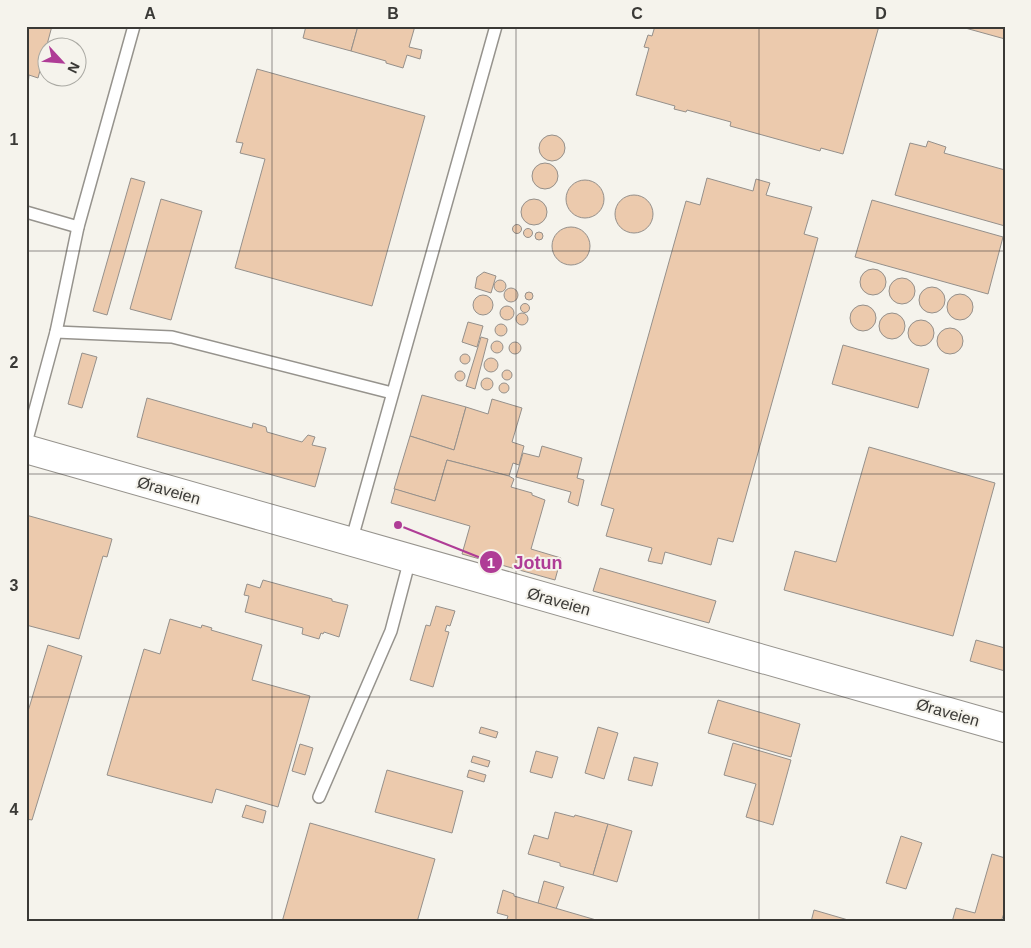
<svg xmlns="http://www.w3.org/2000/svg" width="1031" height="948" viewBox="0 0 1031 948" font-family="Helvetica,sans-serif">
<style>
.building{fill:#eccaad;stroke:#95908b}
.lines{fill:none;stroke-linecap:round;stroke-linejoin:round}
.service-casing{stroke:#96938d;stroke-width:14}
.tertiary-casing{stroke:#96938d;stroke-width:30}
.service{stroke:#fff;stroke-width:11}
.tertiary{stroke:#fff;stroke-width:28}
.grid{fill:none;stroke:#3a3936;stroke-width:1;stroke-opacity:0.55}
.labels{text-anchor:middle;stroke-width:4;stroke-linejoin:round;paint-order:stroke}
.street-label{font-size:16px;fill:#3a3936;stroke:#f5f3ec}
.leader{fill:none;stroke:#af3c96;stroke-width:2}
.callout-dot{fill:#af3c96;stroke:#f5f3ec;stroke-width:2}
.mark-label{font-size:15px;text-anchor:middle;font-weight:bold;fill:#fff}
.callout-label{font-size:18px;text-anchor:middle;font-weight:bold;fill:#af3c96;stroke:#f5f3ec;stroke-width:4;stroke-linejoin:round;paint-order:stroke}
.neatline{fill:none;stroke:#3a3936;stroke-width:2}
.grid-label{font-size:16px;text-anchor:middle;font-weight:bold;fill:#3a3936}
</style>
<rect width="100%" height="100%" fill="#f5f3ec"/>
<g class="building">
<polygon points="26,26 52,26 38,78 29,75 28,85 26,85"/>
<polygon points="306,26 358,26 351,51 303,38"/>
<polygon points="358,26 415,26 409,47 422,50 420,59 407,55 403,68 386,63 386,61 351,51"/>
<polygon points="655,26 879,26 843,154 821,148 820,151 730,126 731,122 687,110 686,112 674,109 675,106 636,95 649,48 644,47 648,35 652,36"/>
<polygon points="958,26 1005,26 1005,39"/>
<polygon points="257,69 425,116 372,306 235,268 265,159 240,153 243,143 236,142"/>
<circle cx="552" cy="148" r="13"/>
<polygon points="928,141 946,147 944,153 1005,170 1005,226 895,195 910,143 926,147"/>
<circle cx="545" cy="176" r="13"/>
<polygon points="131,178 145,182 107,315 93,311"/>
<polygon points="707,178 753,191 756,179 770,183 766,195 812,207 804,234 818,238 733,542 718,538 711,565 665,552 662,564 648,561 652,548 606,536 614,509 601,505 686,201 700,205"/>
<circle cx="585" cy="199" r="19"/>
<circle cx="634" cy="214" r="19"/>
<polygon points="161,199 202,211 171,320 130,309"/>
<circle cx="534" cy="212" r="13"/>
<polygon points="872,200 1003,237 988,294 855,257"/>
<circle cx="517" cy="229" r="4.5"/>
<circle cx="571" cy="246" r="19"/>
<circle cx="528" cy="233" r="4.5"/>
<circle cx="539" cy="236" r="4"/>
<circle cx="873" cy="282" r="13"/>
<polygon points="484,272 496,276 491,293 475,288 477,277"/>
<circle cx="902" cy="291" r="13"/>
<circle cx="500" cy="286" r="6"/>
<circle cx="932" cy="300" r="13"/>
<circle cx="511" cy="295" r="7"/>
<circle cx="529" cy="296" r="4"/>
<circle cx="960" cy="307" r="13"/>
<circle cx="483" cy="305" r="10"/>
<circle cx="525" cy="308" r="4.5"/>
<circle cx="863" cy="318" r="13"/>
<circle cx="507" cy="313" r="7"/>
<circle cx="522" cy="319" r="6"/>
<circle cx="892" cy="326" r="13"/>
<circle cx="921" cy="333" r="13"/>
<polygon points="468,322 483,326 477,347 462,342"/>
<circle cx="501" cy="330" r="6"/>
<circle cx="950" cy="341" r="13"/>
<polygon points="481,337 488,339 475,389 466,386"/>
<circle cx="497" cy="347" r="6"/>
<circle cx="515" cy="348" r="6"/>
<polygon points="843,345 929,369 918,408 832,384"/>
<polygon points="82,353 97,357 82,408 68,404"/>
<circle cx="465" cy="359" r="5"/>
<circle cx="491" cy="365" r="7"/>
<circle cx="507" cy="375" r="5"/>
<circle cx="460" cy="376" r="5"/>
<circle cx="487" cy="384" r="6"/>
<circle cx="504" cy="388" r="5"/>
<polygon points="422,395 466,407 454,450 410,436"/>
<polygon points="147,398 252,428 253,423 266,427 267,432 302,442 308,435 315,437 312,445 326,448 315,487 137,437"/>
<polygon points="492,399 522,408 512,442 524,446 519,465 513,463 509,476 447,460 435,501 394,489 410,436 454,450 466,407 488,414"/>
<polygon points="542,446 582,458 577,478 584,480 578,506 568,502 571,492 516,477 523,453 539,457"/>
<polygon points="869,447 995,483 953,636 784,590 795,551 836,562"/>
<polygon points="447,460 509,476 514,479 511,487 532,493 532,495 545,500 531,549 561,558 555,580 462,554 470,526 391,503 395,489 435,501"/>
<polygon points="26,515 112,539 107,557 103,556 79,639 26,625"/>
<polygon points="600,568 716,601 709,623 593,591"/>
<polygon points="263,580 332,599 332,601 348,605 339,637 324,632 323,634 321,633 319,639 302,634 303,628 245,612 249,596 244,595 247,584 260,588"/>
<polygon points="436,606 455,611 450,626 447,625 445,631 449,632 433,687 410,680 426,625 430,626"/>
<polygon points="170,619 201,628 202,625 212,628 211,630 262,645 252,680 310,696 278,807 216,789 212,803 107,775 144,649 160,654"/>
<polygon points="976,640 1005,648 1005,671 970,661"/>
<polygon points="48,645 82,656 32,820 26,819 26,718"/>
<polygon points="718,700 800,724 791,757 708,733"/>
<polygon points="481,727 498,732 496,738 479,733"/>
<polygon points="598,727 618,733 604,779 585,773"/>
<polygon points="733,743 791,760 773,825 746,817 756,784 724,775"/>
<polygon points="300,744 313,748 305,775 292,771"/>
<polygon points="536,751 558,757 552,778 530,772"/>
<polygon points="473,756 490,761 488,767 471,762"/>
<polygon points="634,757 658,763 652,786 628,780"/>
<polygon points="387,770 463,791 452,833 375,812"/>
<polygon points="469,770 486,775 484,782 467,777"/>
<polygon points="246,805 266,811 263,823 242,817"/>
<polygon points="555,812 574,817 575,815 608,824 593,875 560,866 560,863 528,854 534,835 548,839"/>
<polygon points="310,823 435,859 417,922 282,922"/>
<polygon points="608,824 632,831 617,882 593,875"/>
<polygon points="901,836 922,843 906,889 886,883"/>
<polygon points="992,854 1005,858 1005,910 1001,922 952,922 956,908 975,913"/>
<polygon points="544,881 564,887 556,909 538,903"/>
<polygon points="503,890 514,894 514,896 603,922 506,922 508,916 497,913"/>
<polygon points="814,910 855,922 811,922"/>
</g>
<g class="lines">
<g class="service-casing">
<g id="service">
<polyline points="26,212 78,227"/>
<polyline points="56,332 172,337 392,393"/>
<polyline points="26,443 56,332 78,227 134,26"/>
<polyline points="351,542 496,26"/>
<polyline points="319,797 391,631 410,559"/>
</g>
</g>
<g class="tertiary-casing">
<polyline id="tertiary" points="26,449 1005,728"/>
</g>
<use href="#service" class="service"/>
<use href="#tertiary" class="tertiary"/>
</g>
<path class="grid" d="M272,26V922M516,26V922M759,26V922M26,251H1005M26,474H1005M26,697H1005"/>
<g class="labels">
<g class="street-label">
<text transform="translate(169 490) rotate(16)" y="6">Øraveien</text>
<text transform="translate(559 601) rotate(16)" y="6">Øraveien</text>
<text transform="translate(948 712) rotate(16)" y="6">Øraveien</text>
</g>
</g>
<path class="leader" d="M398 525L491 562"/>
<g class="callout-dot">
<circle cx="398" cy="525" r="5"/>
<circle cx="491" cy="562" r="12"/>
</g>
<g class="mark-label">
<text x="491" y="568">1</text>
</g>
<g class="callout-label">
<text x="538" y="569">Jotun</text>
</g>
<rect width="1031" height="948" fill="none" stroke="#f5f3ec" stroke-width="55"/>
<g transform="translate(62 62) rotate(116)"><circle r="24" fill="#f5f3ec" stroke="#aaa9a3"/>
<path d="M0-4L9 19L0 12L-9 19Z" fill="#af3c96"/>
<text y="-8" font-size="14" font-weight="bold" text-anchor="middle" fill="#3a3936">N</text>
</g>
<rect x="28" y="28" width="976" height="892" class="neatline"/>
<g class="grid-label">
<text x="150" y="19">A</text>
<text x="393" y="19">B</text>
<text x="637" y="19">C</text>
<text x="881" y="19">D</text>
<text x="14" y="145">1</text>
<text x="14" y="368">2</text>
<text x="14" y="591">3</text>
<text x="14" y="815">4</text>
</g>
</svg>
